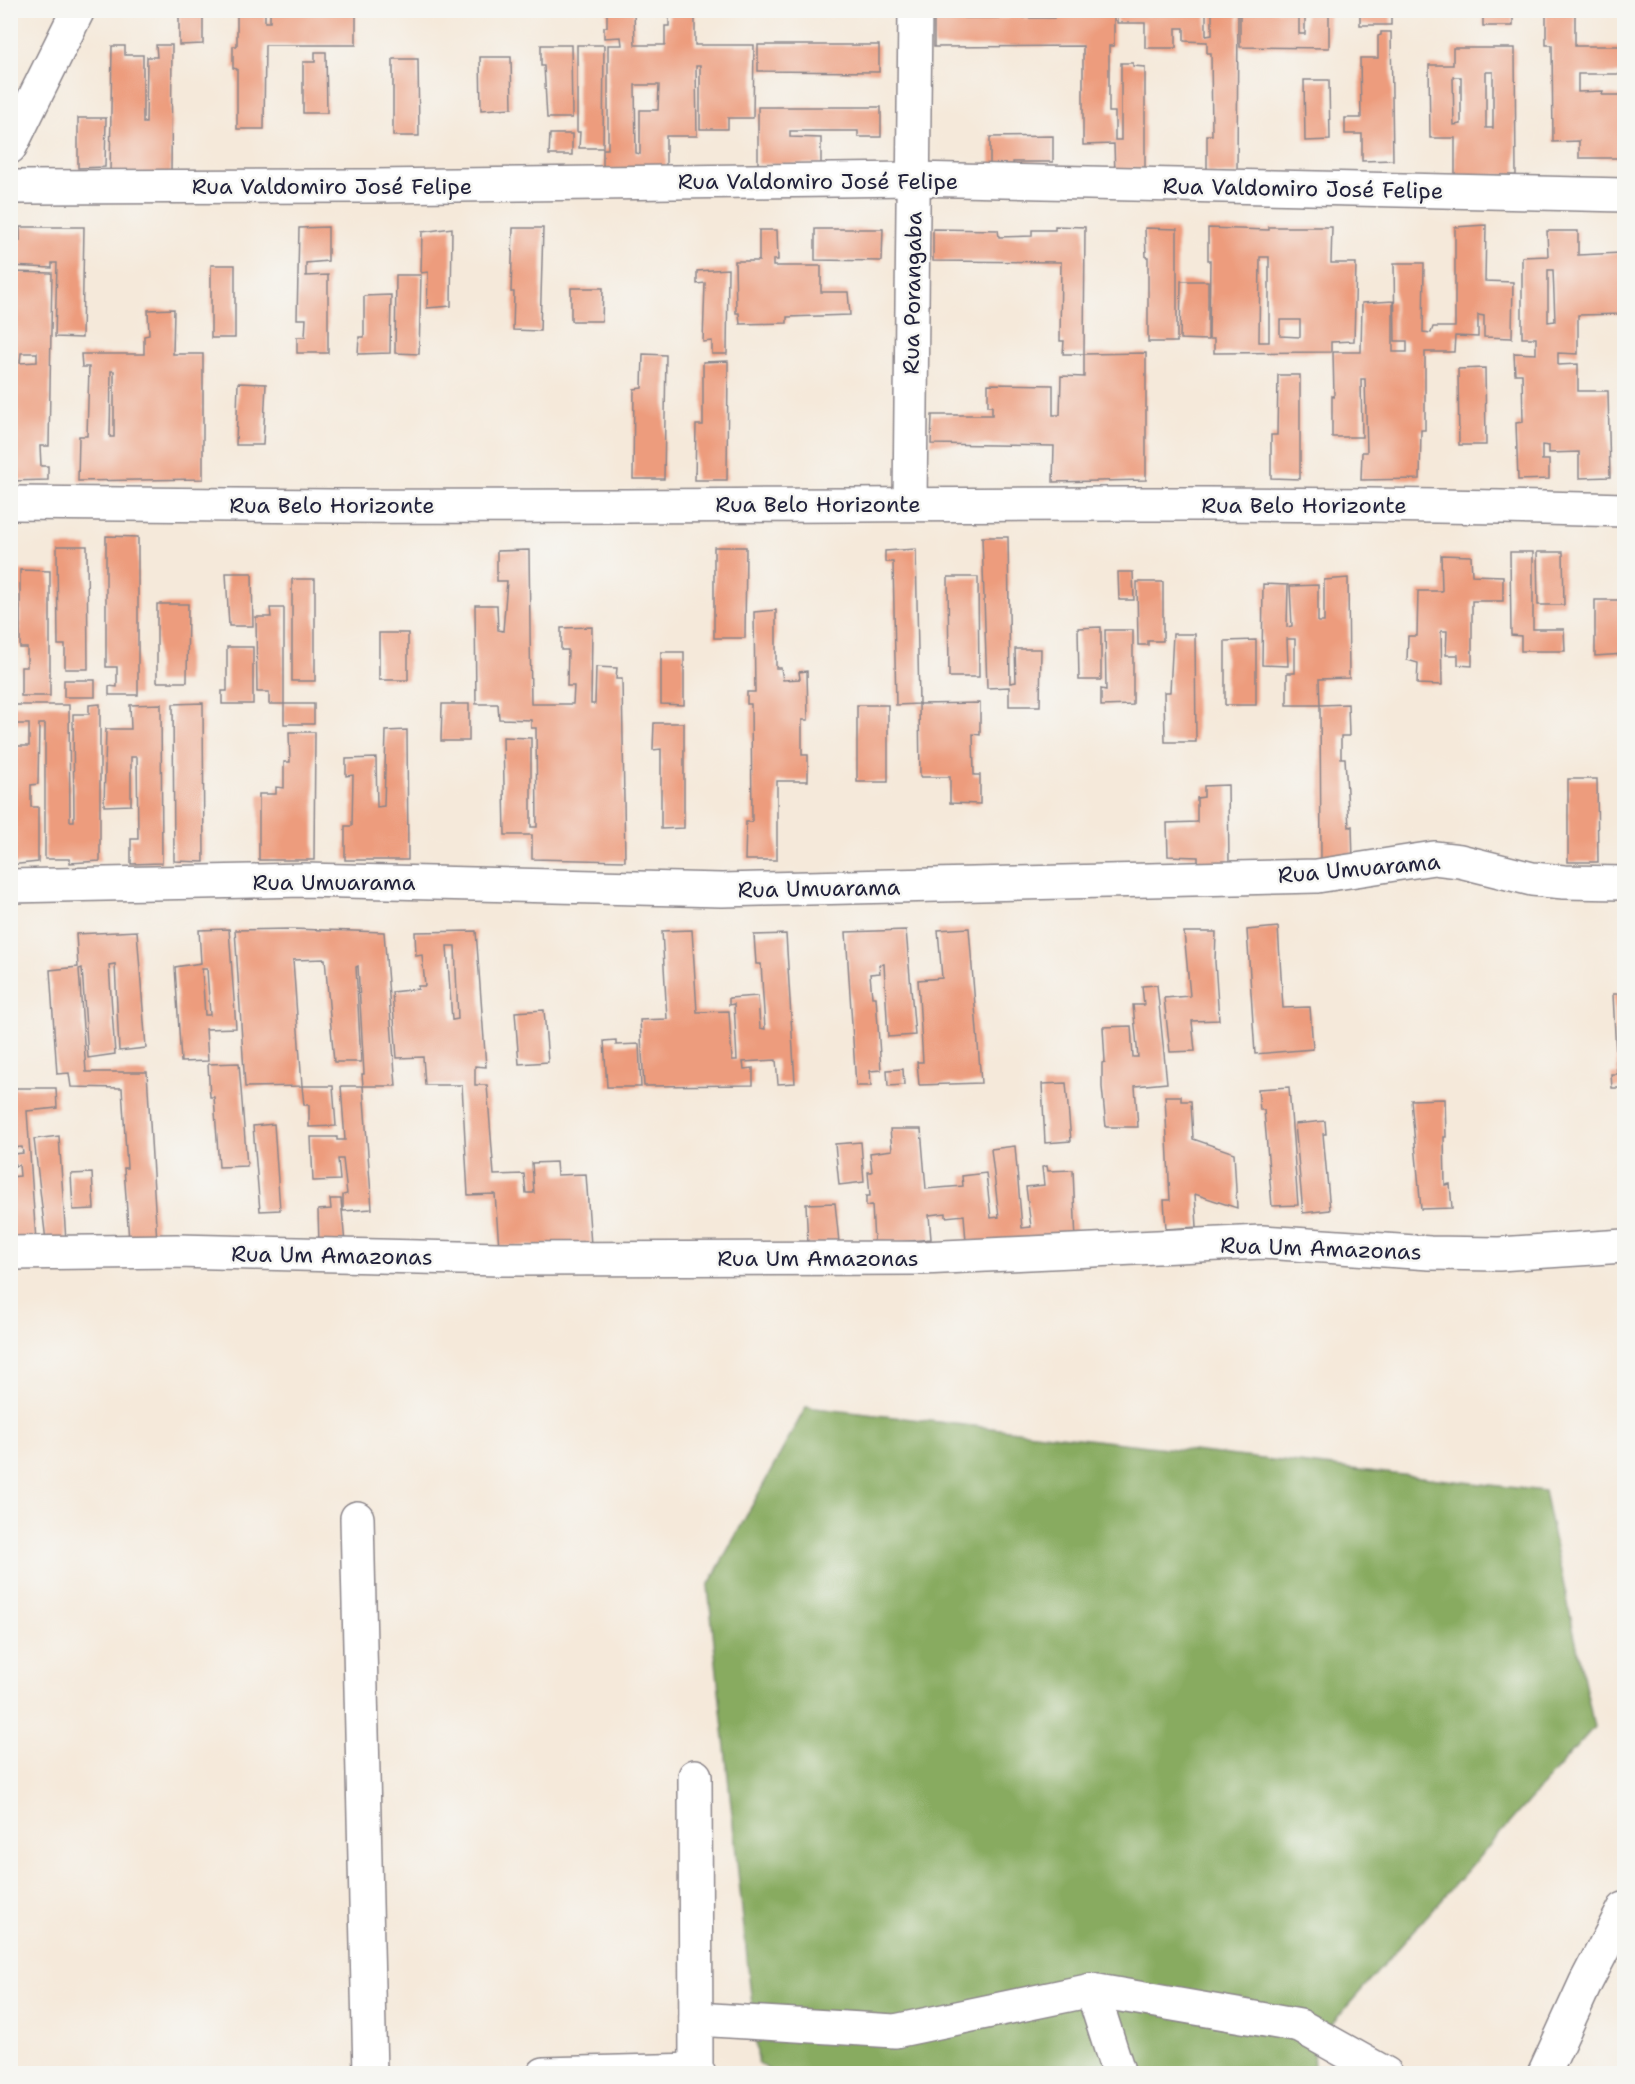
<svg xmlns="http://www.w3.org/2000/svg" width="1635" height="2084" viewBox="0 0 1635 2084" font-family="'Shantell Sans',sans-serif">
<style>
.forest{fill:#88ab60;stroke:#55664e;stroke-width:1.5}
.building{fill:#ed9c7d;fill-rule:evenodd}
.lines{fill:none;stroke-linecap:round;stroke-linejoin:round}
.street-casing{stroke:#8c868a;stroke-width:36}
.street{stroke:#fff;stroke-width:33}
.labels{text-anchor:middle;stroke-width:5;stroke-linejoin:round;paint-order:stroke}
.street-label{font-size:22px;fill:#22223b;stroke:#f6f6f2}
</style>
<rect width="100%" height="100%" fill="#f6f6f2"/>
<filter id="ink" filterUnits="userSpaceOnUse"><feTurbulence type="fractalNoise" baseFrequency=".0167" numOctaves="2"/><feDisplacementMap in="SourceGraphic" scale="12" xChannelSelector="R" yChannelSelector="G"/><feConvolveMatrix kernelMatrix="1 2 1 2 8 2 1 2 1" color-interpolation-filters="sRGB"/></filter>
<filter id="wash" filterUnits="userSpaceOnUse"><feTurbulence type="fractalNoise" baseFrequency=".008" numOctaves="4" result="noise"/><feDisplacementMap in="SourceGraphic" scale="24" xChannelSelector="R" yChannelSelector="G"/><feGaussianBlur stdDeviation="1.35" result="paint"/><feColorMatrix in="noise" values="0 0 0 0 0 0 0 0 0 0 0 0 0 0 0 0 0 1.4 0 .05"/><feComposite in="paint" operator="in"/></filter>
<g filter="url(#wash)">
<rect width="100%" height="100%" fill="#f5e9da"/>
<polygon class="forest" points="806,1407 1544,1491 1594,1727 1313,2045 1314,2073 773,2073 758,2062 708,1586"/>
<g id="blocks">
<g class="building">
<polygon points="179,10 203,10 203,44 179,45"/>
<polygon points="237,10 265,10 265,22 270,22 270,10 356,10 356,45 265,45 264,129 237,129 237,69 233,68 233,46 237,46"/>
<path d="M607,10H634L635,45H665V26H669V10H695V45H754L753,118H728V129H700V66H696L697,136H666V169L603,171V149H608V45H622L621,37L604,38V27H607ZM635,85H659L658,110H640V154L636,153Z"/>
<rect x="759" y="10" width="60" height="3"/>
<polygon points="931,10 965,10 965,18 1009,18 1010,10 1024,10 1024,18 1054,18 1054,10 1114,10 1114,46 1109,46 1109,112 1115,112 1115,140 1121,140 1121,63 1133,63 1133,66 1145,67 1145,173 1115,174 1114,144 1083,145 1083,46 934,47 934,17 931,17"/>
<polygon points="1117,10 1145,10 1145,16 1150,16 1150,10 1206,10 1206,36 1212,35 1212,10 1238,10 1237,174 1207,173 1207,135 1212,135 1211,53 1207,53 1207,42 1184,41 1184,28 1176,28 1176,48 1145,48 1145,23 1117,23"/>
<polygon points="1240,10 1299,10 1299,34 1305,34 1305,10 1329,10 1329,48 1240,47"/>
<rect x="1360" y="10" width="31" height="15"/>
<rect x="1483" y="10" width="30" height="16"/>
<polygon points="1546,10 1575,10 1575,46 1624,46 1624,74 1578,74 1578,92 1603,91 1602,95 1624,95 1623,158 1579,158 1579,141 1553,142 1552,45 1546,45"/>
<polygon points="1381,32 1391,32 1393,160 1362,161 1362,134 1345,134 1345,118 1361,118 1360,58 1378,58 1378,36 1381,35"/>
<polygon points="156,45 172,45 171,175 110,173 112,46 125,46 125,55 143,55 143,123 146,123 147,57 157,57"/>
<polygon points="541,45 571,45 572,118 547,118 544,66 541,66"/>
<polygon points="577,45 604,45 603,148 579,148 580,132 577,132"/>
<polygon points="758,45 879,45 879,72 758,71"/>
<path d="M1453,48H1515L1516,175L1455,176V138H1430L1429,65H1453ZM1486,72H1493V128H1486ZM1453,77H1461V124L1454,125Z"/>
<polygon points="315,52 326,52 327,113 303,113 303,62 315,62"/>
<polygon points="480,57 511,57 512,108 481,110"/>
<polygon points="393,59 418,59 419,136 393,136"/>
<polygon points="1304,80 1329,80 1330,140 1305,141"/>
<polygon points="758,107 881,107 881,137 858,137 858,131 790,131 790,137 821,138 821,164 758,164"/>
<polygon points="78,118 106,118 105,167 78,168"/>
<polygon points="550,134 572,134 572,155 549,155"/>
<polygon points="1053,136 1053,162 1013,162 1013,168 990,168 990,137"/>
<polygon points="1486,225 1485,281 1513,282 1512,338 1484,337 1484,316 1478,315 1478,337 1455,336 1454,352 1425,352 1425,430 1421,430 1420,479 1361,480 1362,452 1367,452 1365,379 1361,379 1362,437 1332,437 1332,396 1334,397 1333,352 1361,352 1362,303 1393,301 1393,352 1407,352 1407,341 1395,341 1394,263 1424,263 1423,332 1431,333 1433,327 1455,327 1455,227"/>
<polygon points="1055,226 1085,227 1084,354 1146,353 1146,480 1053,482 1054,446 931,444 932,415 992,415 992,406 988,406 988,384 1053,385 1053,415 1060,415 1061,376 1084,377 1084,354 1063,354 1064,341 1060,341 1061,262 933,261 933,229 998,230 999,237 1032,236 1032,230 1055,230"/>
<polygon points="20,227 84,227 82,338 55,337 57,263 52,263 52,268 10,266 10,240 20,241"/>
<polygon points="328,227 328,261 306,263 306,276 328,275 328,353 297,353 297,337 305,337 306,319 297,319 299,228"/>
<path d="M1269,227H1332L1331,263H1356L1354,341L1331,342V352L1214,353V339H1209L1210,260H1208V228L1269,230ZM1260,257H1269V342H1259ZM1280,320H1300V337L1280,336Z"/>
<polygon points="452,228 451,306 427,308 428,272 421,273 422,232"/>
<polygon points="513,228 543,228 540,331 513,330 514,292 511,292"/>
<polygon points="1145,228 1177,229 1177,342 1148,342 1148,257 1146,257"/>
<polygon points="815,229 883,229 882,261 815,260"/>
<polygon points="759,230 777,230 778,260 773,260 773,266 821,266 821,292 848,292 850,315 787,317 787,323 740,324 739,313 736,313 735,261 759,261"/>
<path d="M1547,231H1578V255L1621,253L1624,261V314L1578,315V354L1558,353V365L1578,364V391H1608L1610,477L1579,478V452L1549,453V446L1542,445V460H1549V479L1518,480L1516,423L1523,422L1522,374H1515L1514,353L1536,354V338H1522V257L1548,256ZM1548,270H1553L1555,321L1548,322Z"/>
<rect x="211" y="265" width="24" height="73"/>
<polygon points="728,269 727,354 712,354 712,341 703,342 705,283 697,284 697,271"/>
<path d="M10,272L52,273L49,446H40L41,466H48V480L10,481ZM21,353H37V362L20,363Z"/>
<polygon points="396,275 421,275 419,354 395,353"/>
<polygon points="1181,281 1208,281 1208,340 1180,339"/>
<polygon points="571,288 603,288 602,321 571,321"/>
<polygon points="391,295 390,353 358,354 359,337 364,337 364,296"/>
<path d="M174,309L173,354H203V479L78,481L79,436H87L89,367H82L81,354H144V336L149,335L148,310ZM111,371H114V437H110Z"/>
<polygon points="643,354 666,355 664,479 633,479 634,389 642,388"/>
<polygon points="728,361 727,480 695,480 696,425 703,425 703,362"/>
<polygon points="1485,368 1486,445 1459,445 1458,369"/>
<polygon points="1278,375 1300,375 1300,479 1271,478 1271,435 1277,435"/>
<polygon points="238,383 266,384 263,445 236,445"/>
<polygon points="106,536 138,537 138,695 109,695 109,686 117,687 117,667 106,667"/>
<polygon points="982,537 1008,537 1010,683 1016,682 1015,649 1041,649 1040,706 1009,706 1009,687 987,688"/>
<polygon points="57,546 87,546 88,669 65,669 65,645 58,645"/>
<polygon points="714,547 746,547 745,638 714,638"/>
<polygon points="916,549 919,704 896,705 893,562 885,562 885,551"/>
<polygon points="529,550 531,704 573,704 574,686 567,686 568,650 561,650 561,628 592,627 591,704 595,704 596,667 617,668 616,679 622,679 625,861 532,859 532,835 505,835 503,737 531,738 531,827 537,827 536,728 531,728 531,720 499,719 498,704 476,704 475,605 497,605 498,630 503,631 507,581 497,581 497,551"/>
<polygon points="1510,552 1533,552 1533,629 1564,629 1565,651 1521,651 1521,636 1511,635"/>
<polygon points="1537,552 1563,552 1564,605 1538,605"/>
<polygon points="1441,555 1471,556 1472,575 1503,576 1503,601 1472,601 1472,666 1458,665 1458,655 1446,655 1447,631 1441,631 1442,685 1417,684 1418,663 1407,660 1408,636 1417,636 1418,591 1442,591"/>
<polygon points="20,570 50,571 50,696 21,696 21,667 27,667 27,648 20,648"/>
<polygon points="1118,572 1133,572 1134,600 1119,600"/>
<polygon points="226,573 252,573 253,626 229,626"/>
<polygon points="948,577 978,577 979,677 949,677"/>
<polygon points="1348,578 1349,678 1319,679 1320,705 1348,704 1349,736 1341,736 1341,758 1345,758 1349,827 1352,826 1353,862 1321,863 1320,705 1287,705 1287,673 1295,673 1295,639 1287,639 1288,666 1262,665 1263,584 1288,585 1287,627 1292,626 1290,586 1318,585 1318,622 1324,622 1324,580"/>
<rect x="292" y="579" width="23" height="102"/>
<polygon points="1137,582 1163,582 1163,641 1148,641 1148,645 1138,645"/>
<polygon points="1595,600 1624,600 1624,654 1595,656"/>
<polygon points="157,604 188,604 187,682 157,682"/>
<polygon points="270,608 284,608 284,704 269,704 269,692 257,692 256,617 271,617"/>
<polygon points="776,610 776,668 781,668 783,680 800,679 799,672 807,671 808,720 802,720 802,755 808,755 808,781 777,781 777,860 745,860 746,822 752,822 751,704 747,704 747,692 755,692 754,612"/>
<polygon points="1101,627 1101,680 1079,680 1078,628"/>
<polygon points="1105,630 1133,630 1133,705 1101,706 1101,689 1106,690"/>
<rect x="379" y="633" width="29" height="47"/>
<polygon points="1173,634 1195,634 1196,742 1165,742 1164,692 1170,692"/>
<polygon points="1256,640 1256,705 1225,705 1225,641"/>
<polygon points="227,647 253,647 253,704 222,704 222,691 227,691"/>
<polygon points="661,652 684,652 684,705 661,704"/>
<rect x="64" y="680" width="31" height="17"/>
<polygon points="203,703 204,862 174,861 173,704"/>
<polygon points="980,703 980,735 973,734 974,775 980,775 980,804 950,803 950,777 920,777 919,704"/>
<polygon points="100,704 100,861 70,863 70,859 45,859 45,724 39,724 38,784 31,785 31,807 38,807 38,862 10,865 10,746 29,746 29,724 10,724 10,705 69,705 70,821 74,821 73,714 89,714 89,705"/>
<polygon points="161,704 162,863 131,864 131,839 138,839 137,757 131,757 131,805 104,806 106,729 131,729 130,705"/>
<rect x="284" y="704" width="30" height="20"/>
<polygon points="442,704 469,704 469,741 441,741"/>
<rect x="857" y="705" width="31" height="77"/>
<polygon points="654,723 684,723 684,828 661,829 661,749 653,750"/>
<polygon points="407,730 408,860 345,860 345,826 352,826 353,775 346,776 346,759 376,758 377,807 384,806 386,731"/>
<polygon points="289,732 315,732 314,860 259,860 259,794 276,794 276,787 284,788 284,762 290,762"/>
<polygon points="1568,779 1597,779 1598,862 1568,862"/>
<polygon points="1228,785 1229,863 1198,864 1198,857 1168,856 1167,823 1197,822 1197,798 1204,797 1204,786"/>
<polygon points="1278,927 1283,1008 1310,1007 1313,1049 1255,1054 1247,930"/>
<polygon points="969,928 981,1083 919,1085 917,1062 923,1062 918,980 942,978 938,930"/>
<path d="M229,929L236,1028L206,1029L208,1061L181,1062L175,967L201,963L199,930ZM202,969H207L210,1015H205Z"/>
<polygon points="292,929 384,932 396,1086 363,1086 362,1074 364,1074 358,966 356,967 361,1062 334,1062 325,959 293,960 302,1086 245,1087 235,930"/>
<polygon points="692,930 697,1012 729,1011 732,1060 737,1060 734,1004 729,1005 729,998 758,996 760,1028 765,1029 761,964 756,964 754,935 786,934 795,1083 778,1084 776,1060 743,1062 744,1069 753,1068 753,1085 644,1086 640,1020 667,1019 662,931"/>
<polygon points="906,930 915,1035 888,1037 884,964 879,965 880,973 870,974 872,997 876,997 881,1070 870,1071 871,1086 856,1086 846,932"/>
<polygon points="137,931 146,1048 119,1051 115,964 109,965 115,1054 88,1058 82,968 79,969 86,1072 147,1072 157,1242 129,1241 124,1168 127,1168 122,1088 71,1087 69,1073 57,1074 50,970 78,967 76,934"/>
<path d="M476,931L486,1067L475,1066V1085H487L494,1175L524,1174L526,1193H534L532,1163L556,1162L557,1175L586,1174L591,1245L499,1247L495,1194L468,1195L462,1085H425L423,1057L397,1058L392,992L418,989V986H425L422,955L416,956L415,932ZM447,946H455L458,1019L452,1020Z"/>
<polygon points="1184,932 1216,932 1215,962 1219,1020 1192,1021 1195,1051 1170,1052 1164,998 1190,996"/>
<polygon points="1157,985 1167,1083 1135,1086 1138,1127 1106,1127 1102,1087 1102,1063 1105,1062 1103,1027 1131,1026 1133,1057 1138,1057 1133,1005 1144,1005 1142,986"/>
<polygon points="1613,994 1624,994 1624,1088 1612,1088 1611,1074 1617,1074"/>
<polygon points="544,1010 548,1062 519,1064 515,1012"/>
<polygon points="616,1040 616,1045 639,1044 641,1087 607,1087 604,1041"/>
<polygon points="239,1063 247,1166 219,1167 214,1097 210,1097 208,1064"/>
<polygon points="903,1069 904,1085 888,1086 887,1070"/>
<polygon points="1066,1083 1071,1141 1045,1143 1042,1084"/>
<polygon points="302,1086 333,1086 336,1126 309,1127 309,1105 304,1105"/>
<polygon points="341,1086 363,1086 372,1209 343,1211 343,1195 347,1194 343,1159 338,1159 340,1180 313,1181 311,1137 337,1137 337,1140 345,1140"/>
<polygon points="1289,1087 1298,1205 1272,1206 1264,1110 1260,1110 1258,1089"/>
<polygon points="10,1088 56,1088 57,1108 27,1111 36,1241 10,1242 10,1177 20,1176 19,1165 15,1166 14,1154 23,1153 22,1147 10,1148"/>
<polygon points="1165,1096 1181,1096 1181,1101 1191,1101 1193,1139 1234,1153 1237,1208 1195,1194 1197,1227 1166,1229 1164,1200 1170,1200"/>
<polygon points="1445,1099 1446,1137 1444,1137 1445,1185 1450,1184 1452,1208 1421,1209 1411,1100"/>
<polygon points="1325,1121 1326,1134 1323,1134 1330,1210 1303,1213 1295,1124"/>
<polygon points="274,1124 280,1210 260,1211 253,1126"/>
<polygon points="890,1129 921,1129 926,1189 963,1186 962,1176 986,1173 991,1218 999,1217 991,1149 1015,1146 1022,1228 1031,1227 1026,1187 1044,1185 1042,1167 1047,1166 1048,1171 1073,1170 1076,1243 966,1242 964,1215 946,1217 946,1213 929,1215 931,1239 900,1242 874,1242 872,1205 866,1206 866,1196 870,1196 868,1172 872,1172 870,1153 892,1150"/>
<polygon points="59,1136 66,1241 46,1241 34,1139"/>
<polygon points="861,1142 864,1182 839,1185 835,1144"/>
<polygon points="92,1173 94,1209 73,1210 71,1174"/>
<polygon points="330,1199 341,1199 345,1244 319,1245 318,1210 331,1209"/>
<polygon points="835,1203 839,1242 808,1245 806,1204"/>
</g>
</g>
</g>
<g filter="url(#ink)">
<use href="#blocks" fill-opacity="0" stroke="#8c868a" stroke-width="1.5"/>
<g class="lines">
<g class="street-casing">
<g id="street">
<polyline points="10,147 78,10"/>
<polyline points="10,187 373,186 913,179 1624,195"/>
<path d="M10,503C119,504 227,506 335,506C765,508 1195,498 1624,510"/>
<polyline points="910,504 915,10"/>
<polyline points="10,886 304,880 722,890 1317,876 1434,858 1460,861 1532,879 1564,882 1624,883"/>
<polyline points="10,1253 177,1251 500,1259 922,1258 1262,1242 1430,1253 1499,1254 1624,1246"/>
<polyline points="357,1518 370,2074"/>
<polyline points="695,1776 696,2070 699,2074"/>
<polyline points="1092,1990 1119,2074"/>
<polyline points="696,2019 895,2031 1092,1990 1300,2026 1386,2074"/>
<polyline points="544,2074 696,2070"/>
<polyline points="1544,2074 1586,1982 1624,1909"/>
</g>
</g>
<use href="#street" class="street"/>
</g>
</g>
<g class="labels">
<g class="street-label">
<text x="818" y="189">Rua Valdomiro José Felipe</text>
<text x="332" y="194">Rua Valdomiro José Felipe</text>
<text transform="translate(1303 188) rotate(1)" y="8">Rua Valdomiro José Felipe</text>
<text transform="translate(912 293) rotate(-89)" y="8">Rua Porangaba</text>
<text x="818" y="512">Rua Belo Horizonte</text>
<text x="332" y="513">Rua Belo Horizonte</text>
<text x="1304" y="513">Rua Belo Horizonte</text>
<text transform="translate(1359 868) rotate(-5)" y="8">Rua Umuarama</text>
<text x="334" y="890">Rua Umuarama</text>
<text transform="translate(819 888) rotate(-1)" y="8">Rua Umuarama</text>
<text transform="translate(1321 1248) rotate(2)" y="8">Rua Um Amazonas</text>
<text transform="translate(332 1255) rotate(1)" y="8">Rua Um Amazonas</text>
<text x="818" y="1266">Rua Um Amazonas</text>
</g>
</g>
<rect width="1635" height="2084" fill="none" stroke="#f6f6f2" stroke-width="36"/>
</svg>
